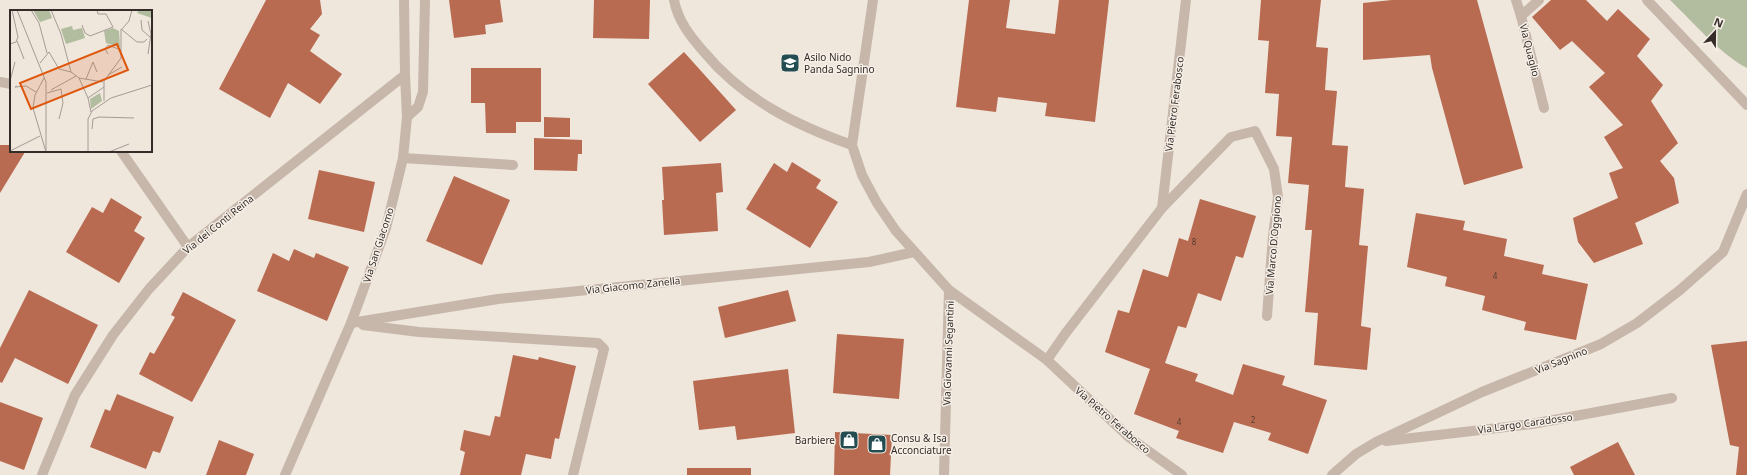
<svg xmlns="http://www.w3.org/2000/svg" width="1747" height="475" viewBox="0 0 1747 475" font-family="'Noto Sans',sans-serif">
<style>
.green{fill:#b2bc9e}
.building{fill:#b86b51}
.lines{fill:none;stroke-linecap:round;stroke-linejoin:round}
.minor{stroke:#c6b7aa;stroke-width:10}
.labels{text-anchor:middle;stroke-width:3;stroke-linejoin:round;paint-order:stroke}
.number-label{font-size:8px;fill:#553c32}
.street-label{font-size:10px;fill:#342c28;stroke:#f7f0e8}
.poi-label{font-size:10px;fill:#342c28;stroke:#f7f0e8;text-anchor:start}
.inset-road{fill:none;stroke:#a49c94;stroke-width:1}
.view{fill:#df570d;fill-opacity:0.15;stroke:#df570d;stroke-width:2}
.inset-edge{fill:none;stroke:#342c28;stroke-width:2}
</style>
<rect width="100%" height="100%" fill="#efe6dc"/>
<path class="green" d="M1670,0H1747V68C1720,54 1692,21 1670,0Z"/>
<g class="building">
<polygon points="266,0 320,0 322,14 310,29 320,35 310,51 342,74 320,104 288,83 270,118 219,89"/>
<polygon points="449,0 500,0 503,22 485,25 486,34 454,38"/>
<polygon points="594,0 650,0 649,39 593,38"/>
<polygon points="969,0 1010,0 1006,28 1055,34 1059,0 1109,0 1095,122 1045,116 1047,103 998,97 996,112 956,107"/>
<polygon points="1261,0 1321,0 1316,47 1328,48 1325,90 1337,91 1332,145 1348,146 1345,187 1364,189 1359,245 1368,246 1361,326 1371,328 1367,370 1314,365 1318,313 1305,312 1312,230 1305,230 1309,185 1288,183 1292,137 1276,136 1279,94 1265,93 1269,41 1258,40"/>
<polygon points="1392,0 1477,0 1523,168 1464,185 1432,68 1430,55 1363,60 1363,3"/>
<polygon points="1551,0 1586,0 1607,21 1618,9 1650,39 1637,56 1663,85 1651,101 1678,143 1660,161 1674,178 1679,203 1635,223 1643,244 1594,263 1578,242 1573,218 1618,198 1609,173 1623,168 1604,137 1623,125 1589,87 1605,73 1572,41 1560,50 1532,17"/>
<polygon points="684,52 736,110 700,142 648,84"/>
<polygon points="471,68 541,68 541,122 516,122 516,133 486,133 485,103 471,103"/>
<polygon points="544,117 570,118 570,137 544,137"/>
<polygon points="534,138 582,140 582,154 578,154 577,171 534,170"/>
<polygon points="0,145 11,145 11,151 25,152 0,193"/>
<polygon points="792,162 821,180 816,188 838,202 810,248 746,209 774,163 787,172"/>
<polygon points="721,163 723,192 716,193 718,231 664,235 662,200 664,200 662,167"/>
<polygon points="319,170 375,182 364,232 308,219"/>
<polygon points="454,176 510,200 482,265 426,241"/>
<polygon points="111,198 142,217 134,231 145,238 119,283 66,252 92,207 103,213"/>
<polygon points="1200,199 1256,216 1243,258 1236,256 1221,301 1198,293 1186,328 1178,326 1165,363 1198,374 1195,381 1233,395 1243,364 1285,376 1282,385 1327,400 1308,454 1268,440 1271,433 1234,422 1223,453 1176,438 1179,431 1134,414 1150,369 1105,352 1118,310 1129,313 1143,269 1168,277 1179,238 1188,241"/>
<polygon points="1416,213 1465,221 1463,230 1507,239 1504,256 1544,265 1542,274 1588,284 1576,340 1524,330 1526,322 1482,310 1485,296 1445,286 1447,277 1407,267"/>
<polygon points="294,249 314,258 316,253 349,267 327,321 257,291 273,253 289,261"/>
<polygon points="29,290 98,325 68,384 15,358 2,383 0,382 0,348"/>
<polygon points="788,290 796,321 725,338 718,307"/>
<polygon points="183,292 236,320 192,402 139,374 150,352 154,354 175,317 171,315"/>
<polygon points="837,334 904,339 899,399 833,393"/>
<polygon points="1747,341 1747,475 1736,475 1739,447 1730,445 1711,345"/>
<polygon points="513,355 538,360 539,357 576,366 559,439 555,438 551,459 526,454 521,475 460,475 465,452 460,450 464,430 490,436 495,416 500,417"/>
<polygon points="788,369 795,433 737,440 735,426 699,430 693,381"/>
<polygon points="117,394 174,417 160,453 153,451 146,469 90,447 105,409 110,411"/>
<polygon points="0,402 43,418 24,470 0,461"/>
<polygon points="835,432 892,435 890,475 834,475"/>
<polygon points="219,440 254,454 246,475 206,475"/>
<polygon points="1618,442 1635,475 1574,475 1570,467"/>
<rect x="687" y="468" width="64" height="7"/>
</g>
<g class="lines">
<g class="minor">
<path d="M674,0C678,21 690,36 704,52C743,99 795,125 852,145"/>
<polyline points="873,0 852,145 862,175 877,203 896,231 949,290 1047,360 1130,438 1182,475"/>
<polyline points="1516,0 1521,16"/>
<polyline points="1539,0 1521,16 1544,108"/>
<polyline points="1647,0 1747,105"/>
<polyline points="0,82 11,84"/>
<polyline points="407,117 418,107 423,92 425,0"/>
<polyline points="121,151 188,247"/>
<polyline points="403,158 513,165"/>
<polyline points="1162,208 1186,0"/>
<polyline points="351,323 498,299 869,262 914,252"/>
<polyline points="363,325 419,332 598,343 604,349 573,475"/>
<polyline points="1047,360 1065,334 1162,208 1231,137 1255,131 1274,169 1278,197 1273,236 1267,316"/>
<polyline points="1386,441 1532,424 1672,398"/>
<polyline points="42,475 75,395 113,335 149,289 188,247 405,75"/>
<polyline points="285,475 351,323 386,228 403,158 407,117 405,75 404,0"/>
<polyline points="944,475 949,290"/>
<polyline points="1332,475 1356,454 1376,442 1482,392 1601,344 1637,323 1680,290 1723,252 1747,194"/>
</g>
</g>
<defs>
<g id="school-square" transform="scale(1)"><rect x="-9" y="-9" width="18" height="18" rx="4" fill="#234d51" stroke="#f7f0e8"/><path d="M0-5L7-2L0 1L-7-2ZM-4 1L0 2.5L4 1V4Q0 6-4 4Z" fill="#fff"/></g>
<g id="shop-square" transform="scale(1)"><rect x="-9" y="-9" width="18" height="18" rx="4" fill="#234d51" stroke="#f7f0e8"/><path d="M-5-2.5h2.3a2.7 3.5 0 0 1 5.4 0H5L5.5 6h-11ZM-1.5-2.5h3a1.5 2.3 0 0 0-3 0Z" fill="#fff"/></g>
</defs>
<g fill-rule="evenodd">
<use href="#school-square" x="790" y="63"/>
<use href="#shop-square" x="849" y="440"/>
<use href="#shop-square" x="877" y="444"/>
</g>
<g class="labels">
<g class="number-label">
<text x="1194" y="245">8</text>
<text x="1495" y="279">4</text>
<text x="1253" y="423">2</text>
<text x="1179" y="425">4</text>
</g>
<g class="street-label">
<text transform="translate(1530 50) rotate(76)" y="4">Via Quaglio</text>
<text transform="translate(1174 104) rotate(-83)" y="4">Via Pietro Ferabosco</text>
<text transform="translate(218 224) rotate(-39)" y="4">Via dei Conti Reina</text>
<text transform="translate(378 245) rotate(-72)" y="4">Via San Giacomo</text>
<text transform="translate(1273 245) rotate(-85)" y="4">Via Marco D'Oggiono</text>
<text transform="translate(633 285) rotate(-6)" y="4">Via Giacomo Zanella</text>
<text transform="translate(948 353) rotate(-88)" y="4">Via Giovanni Segantini</text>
<text transform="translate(1561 360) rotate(-22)" y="4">Via Sagnino</text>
<text transform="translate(1113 420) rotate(41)" y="4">Via Pietro Ferabosco</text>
<text transform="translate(1525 423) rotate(-8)" y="4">Via Largo Caradosso</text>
</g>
<g class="poi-label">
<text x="804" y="61">Asilo Nido<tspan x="804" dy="12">Panda Sagnino</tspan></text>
<text x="891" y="442">Consu &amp; Isa<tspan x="891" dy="12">Acconciature</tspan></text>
<text x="835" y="444" text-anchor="end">Barbiere</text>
</g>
</g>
<g transform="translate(10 10)">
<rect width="142" height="142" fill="#efe6dc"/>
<path d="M23,0H39L42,8L30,12ZM129,0H142V8L127,3ZM62,16L63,20L72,18L75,28L56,34L51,19ZM103,18L109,21L110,37L96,33L94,21ZM90,83L92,91L81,99L80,89Z" fill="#b2bc9e"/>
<path class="inset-road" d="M7,0L36,72V142M21,0L29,13L37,43M41,0L51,24L61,62L69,68L93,72M131,10L132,20L140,27M72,15L75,23L80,26L103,17L96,4H88L87,0M111,19L127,32H134L137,29M112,19L119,11L122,0M7,31L14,49M0,34L6,32L8,27L2,0M98,44L95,39L98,35L111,40M138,44L141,24L138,11M30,53L39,42L49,59L61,62M98,65L112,57M34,68L25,85L23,98L36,142M69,68L78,88L94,77M76,69L83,52L87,62M0,71L5,52M7,76L5,77L16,76L26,82M41,80L66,66M37,83L51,79L53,93L49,109M78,88L81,102M94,91V71L111,48V19M82,119L83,109L89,107L124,108M0,141L30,126M78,142V109L82,101L101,88L142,75M99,142L119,134"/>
<path class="view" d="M107,34L118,60L21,99L10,73Z"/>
<rect width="142" height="142" class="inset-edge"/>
</g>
<g transform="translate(1715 32) rotate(22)" stroke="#f7f0e8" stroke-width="3" paint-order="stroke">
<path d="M0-3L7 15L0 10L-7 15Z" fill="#342c28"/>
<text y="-6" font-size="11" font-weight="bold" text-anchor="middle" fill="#342c28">N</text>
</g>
</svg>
